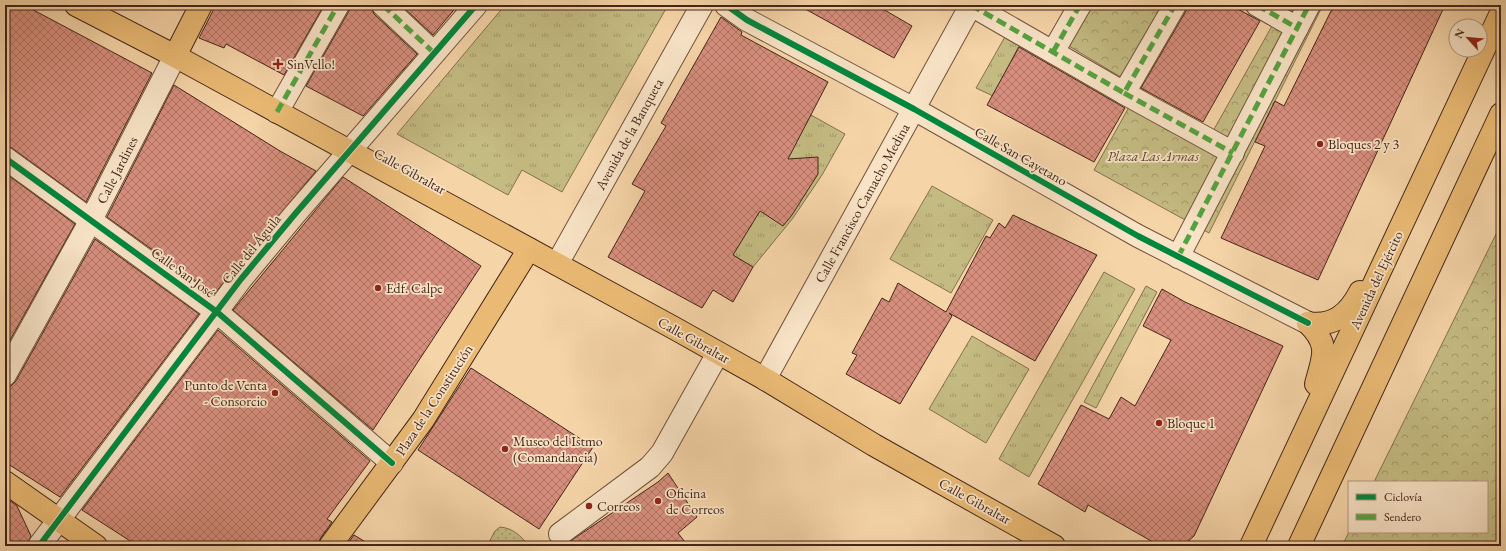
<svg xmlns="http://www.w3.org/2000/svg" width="1506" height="551" viewBox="0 0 1506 551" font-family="'EB Garamond',serif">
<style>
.grass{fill:url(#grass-tufts);stroke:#84704e}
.park{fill:url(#park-crowns);stroke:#84704e}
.garden{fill:url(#garden-dots);stroke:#84704e}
.building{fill:url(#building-cross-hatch);stroke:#442619}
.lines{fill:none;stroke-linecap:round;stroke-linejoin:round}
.minor-casing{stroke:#70523c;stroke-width:24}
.major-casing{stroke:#442619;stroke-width:24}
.minor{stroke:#f8e3c6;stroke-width:22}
.major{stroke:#eaba74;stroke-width:22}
.quiet{stroke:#55a340;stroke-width:5;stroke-dasharray:10 5;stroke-linecap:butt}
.cycleway-casing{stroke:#f8e3c6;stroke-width:8}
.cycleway{stroke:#00873e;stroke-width:6}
.poi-dot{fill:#8f2418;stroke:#f8e3c6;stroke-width:1.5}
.labels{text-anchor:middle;stroke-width:3.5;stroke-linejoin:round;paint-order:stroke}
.poi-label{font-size:14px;fill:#442619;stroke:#f8e3c6;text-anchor:start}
.street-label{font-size:14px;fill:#442619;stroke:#f8e3c6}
.park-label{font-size:14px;font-style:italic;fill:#5e442e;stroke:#f8e3c6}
</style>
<defs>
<pattern id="grass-tufts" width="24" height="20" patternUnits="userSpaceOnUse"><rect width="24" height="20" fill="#c4bb82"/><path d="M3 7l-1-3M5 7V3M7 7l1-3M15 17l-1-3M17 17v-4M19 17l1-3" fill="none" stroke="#a1986a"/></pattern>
<pattern id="park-crowns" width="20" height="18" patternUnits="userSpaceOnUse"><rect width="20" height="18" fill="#c4bb82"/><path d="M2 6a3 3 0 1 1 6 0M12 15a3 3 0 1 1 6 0" fill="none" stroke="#a1986a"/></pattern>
<pattern id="garden-dots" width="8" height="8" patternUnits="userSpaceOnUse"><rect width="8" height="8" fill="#c4bb82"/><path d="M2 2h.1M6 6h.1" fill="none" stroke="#a1986a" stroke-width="1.8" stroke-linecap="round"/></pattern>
<pattern id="building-cross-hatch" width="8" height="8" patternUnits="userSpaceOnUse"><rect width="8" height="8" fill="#d78e7d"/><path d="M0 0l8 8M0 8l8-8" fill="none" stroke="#b07466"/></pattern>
</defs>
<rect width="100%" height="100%" fill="#f5d4a7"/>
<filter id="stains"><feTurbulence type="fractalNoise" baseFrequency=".005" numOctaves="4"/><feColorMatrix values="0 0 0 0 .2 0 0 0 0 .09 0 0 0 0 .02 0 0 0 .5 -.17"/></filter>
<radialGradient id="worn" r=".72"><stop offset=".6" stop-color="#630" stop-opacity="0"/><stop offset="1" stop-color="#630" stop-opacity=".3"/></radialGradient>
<g class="grass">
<polygon points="505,5 668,5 562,192 522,170 508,195 397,134"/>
<polygon points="1006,35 1021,42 993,96 976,88"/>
<polygon points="811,115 845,134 822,175 793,218 753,267 733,255"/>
<polygon points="932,186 993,220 951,293 890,259"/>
<polygon points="1104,272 1135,289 1029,477 999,459"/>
<polygon points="1146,286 1157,292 1096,408 1084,402"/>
<polygon points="972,336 1029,369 986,443 929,409"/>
</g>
<g class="park">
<polygon points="1086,5 1168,5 1124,79 1064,43"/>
<polygon points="1257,5 1323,5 1209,233 1094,170 1134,98 1208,140 1277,17"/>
<polygon points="1501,224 1501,546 1342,546 1349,532 1487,532 1487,482 1374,482"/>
</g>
<path class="garden" d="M500,527C513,528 521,536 529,546H487L495,531Z"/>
<g class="building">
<polygon points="5,5 24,5 152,73 86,202 12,148 5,146"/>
<polygon points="216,5 324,5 284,75 226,44 224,48 199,38"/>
<polygon points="350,5 371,5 374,14 417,54 363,116 306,86 349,11"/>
<polygon points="401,5 458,5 433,35"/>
<polygon points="798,5 876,5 912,26 894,58"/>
<polygon points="1187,5 1230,5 1260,21 1203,122 1141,88 1186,11"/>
<polygon points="1334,5 1445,5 1318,280 1221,238 1265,146 1255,142 1275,101 1284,106"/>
<polygon points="721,17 742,32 741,35 828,82 788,159 818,157 818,174 792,215 783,226 760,211 733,255 753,267 733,302 713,290 702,308 608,257 645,191 632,184 666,126 661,123"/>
<polygon points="1019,47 1125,108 1094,162 987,105"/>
<polygon points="174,85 280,151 316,171 214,294 107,217"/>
<polygon points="5,173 75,224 5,349"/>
<polygon points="343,177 481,266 373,430 233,310"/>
<polygon points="1013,215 1097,255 1035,361 949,313 952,316 900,404 846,374 857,355 852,353 882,298 889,302 898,283 946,312 986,236 990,238 999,223 1005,228"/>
<polygon points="95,239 199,314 60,497 5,462 5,387 11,386 16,381"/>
<polygon points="1162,289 1185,302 1283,346 1194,536 1185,544 1176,546 1160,546 1088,505 1085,512 1038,484 1081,405 1109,419 1121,397 1135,406 1171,340 1143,326"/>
<polygon points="218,330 370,461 327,519 332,522 320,539 318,546 138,546 82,510"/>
<polygon points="471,368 593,447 539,529 418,450"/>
<polygon points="668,473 697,517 678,533 688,546 563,546 658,482"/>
<polygon points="5,497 17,506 31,536 27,546 5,546"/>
<polygon points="354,535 372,546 346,546"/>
</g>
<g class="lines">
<g class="minor-casing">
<g id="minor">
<polyline points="383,5 434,53"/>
<polyline points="726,5 747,20 914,109 1138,236 1308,323"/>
<polyline points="971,5 1124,93 1175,5"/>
<polyline points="1257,5 1297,28"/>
<polyline points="1053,52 1080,5"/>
<polyline points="1124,93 1233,153"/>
<polyline points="277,112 338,5"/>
<polyline points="5,158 217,312 392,463"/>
<polyline points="1178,257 1309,5"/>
<polyline points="557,264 702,5"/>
<polyline points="5,375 91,220 175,56"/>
<polyline points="765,379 971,5"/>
<polyline points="560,534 650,467 662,453 718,353"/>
<polyline points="39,546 241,279 295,214 476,5"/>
</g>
</g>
<g class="major-casing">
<g id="major">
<polyline points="76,5 175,56 674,328 765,379 874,445 1054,546"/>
<polyline points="175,56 201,5"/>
<path d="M1308,323C1333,327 1349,314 1360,292"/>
<path d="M1308,323C1331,346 1323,357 1316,384"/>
<polyline points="5,482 96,546"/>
<polyline points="330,546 423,420 529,249"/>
<polyline points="1251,546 1501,13"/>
<polyline points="1299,546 1501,114"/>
</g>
</g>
<use href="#minor" class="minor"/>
<use href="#major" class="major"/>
<g class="quiet">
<polyline points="383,5 434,53"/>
<polyline points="971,5 1124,93 1175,5"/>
<polyline points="1257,5 1297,28"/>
<polyline points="1053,52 1080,5"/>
<polyline points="1124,93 1233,153"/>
<polyline points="277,112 338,5"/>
<polyline points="1178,257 1309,5"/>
</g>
<g class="cycleway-casing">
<g id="cycleway">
<polyline points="726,5 747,20 914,109 1138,236 1308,323"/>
<polyline points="5,158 217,312 392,463"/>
<polyline points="39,546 241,279 295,214 476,5"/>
</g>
</g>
<use href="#cycleway" class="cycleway"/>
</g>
<g class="poi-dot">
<path d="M276 58h4v4h4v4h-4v4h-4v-4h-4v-4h4z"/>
<circle cx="1320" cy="144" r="4"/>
<circle cx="378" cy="288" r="4"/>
<circle cx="275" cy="393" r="4"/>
<circle cx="1159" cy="423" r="4"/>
<circle cx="505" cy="449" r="4"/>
<circle cx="658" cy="501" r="4"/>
<circle cx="589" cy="506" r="4"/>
</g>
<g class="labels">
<g class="poi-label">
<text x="287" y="69">SinVello!</text>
<text x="1328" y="149">Bloques 2 y 3</text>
<text x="386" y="293">Edf. Calpe</text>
<text x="267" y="390" text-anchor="end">Punto de Venta<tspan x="267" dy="16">- Consorcio</tspan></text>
<text x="1167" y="428">Bloque 1</text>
<text x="513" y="446">Museo del Istmo<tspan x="513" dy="16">(Comandancia)</tspan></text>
<text x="666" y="498">Oficina<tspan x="666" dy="16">de Correos</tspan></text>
<text x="597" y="511">Correos</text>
</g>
<g class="street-label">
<text transform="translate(629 134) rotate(-61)" y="5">Avenida de la Banqueta</text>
<text transform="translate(1021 156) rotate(30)" y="5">Calle San Cayetano</text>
<text transform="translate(117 170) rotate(-63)" y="5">Calle Jardines</text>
<text transform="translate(410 171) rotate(29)" y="5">Calle Gibraltar</text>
<text transform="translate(862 203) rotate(-61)" y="5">Calle Francisco Camacho Medina</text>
<text transform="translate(251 249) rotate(-51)" y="5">Calle del Águila</text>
<text transform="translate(183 272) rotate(36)" y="5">Calle San José</text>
<text transform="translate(1376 280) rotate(-65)" y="5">Avenida del Ejército</text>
<text transform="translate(694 340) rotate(29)" y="5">Calle Gibraltar</text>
<text transform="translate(434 400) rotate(-57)" y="5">Plaza de la Constitución</text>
<text transform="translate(975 501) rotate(29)" y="5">Calle Gibraltar</text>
</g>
<g class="park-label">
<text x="1153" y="161">Plaza Las Armas</text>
</g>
</g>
<rect width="1506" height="551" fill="none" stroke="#f5d4a7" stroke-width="20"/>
<rect x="6" y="6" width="1494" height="539" fill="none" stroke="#442619" stroke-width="2"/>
<rect x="10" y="10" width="1486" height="531" fill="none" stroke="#442619"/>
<rect x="1348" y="481" width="140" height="52" fill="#f8e3c6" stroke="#b09781"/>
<rect x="1356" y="494" width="20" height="6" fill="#00873e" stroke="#b09781"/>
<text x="1384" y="501" font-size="12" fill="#442619">Ciclovía</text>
<rect x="1356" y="514" width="20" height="6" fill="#55a340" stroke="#b09781"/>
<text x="1384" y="521" font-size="12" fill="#442619">Sendero</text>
<g transform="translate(1468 38) rotate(297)"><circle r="19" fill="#f8e3c6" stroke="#b09781"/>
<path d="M0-3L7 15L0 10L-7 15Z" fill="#8f2418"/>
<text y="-6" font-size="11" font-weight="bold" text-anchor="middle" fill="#442619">N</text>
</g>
<rect width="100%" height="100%" filter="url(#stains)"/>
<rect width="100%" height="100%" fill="url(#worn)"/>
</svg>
